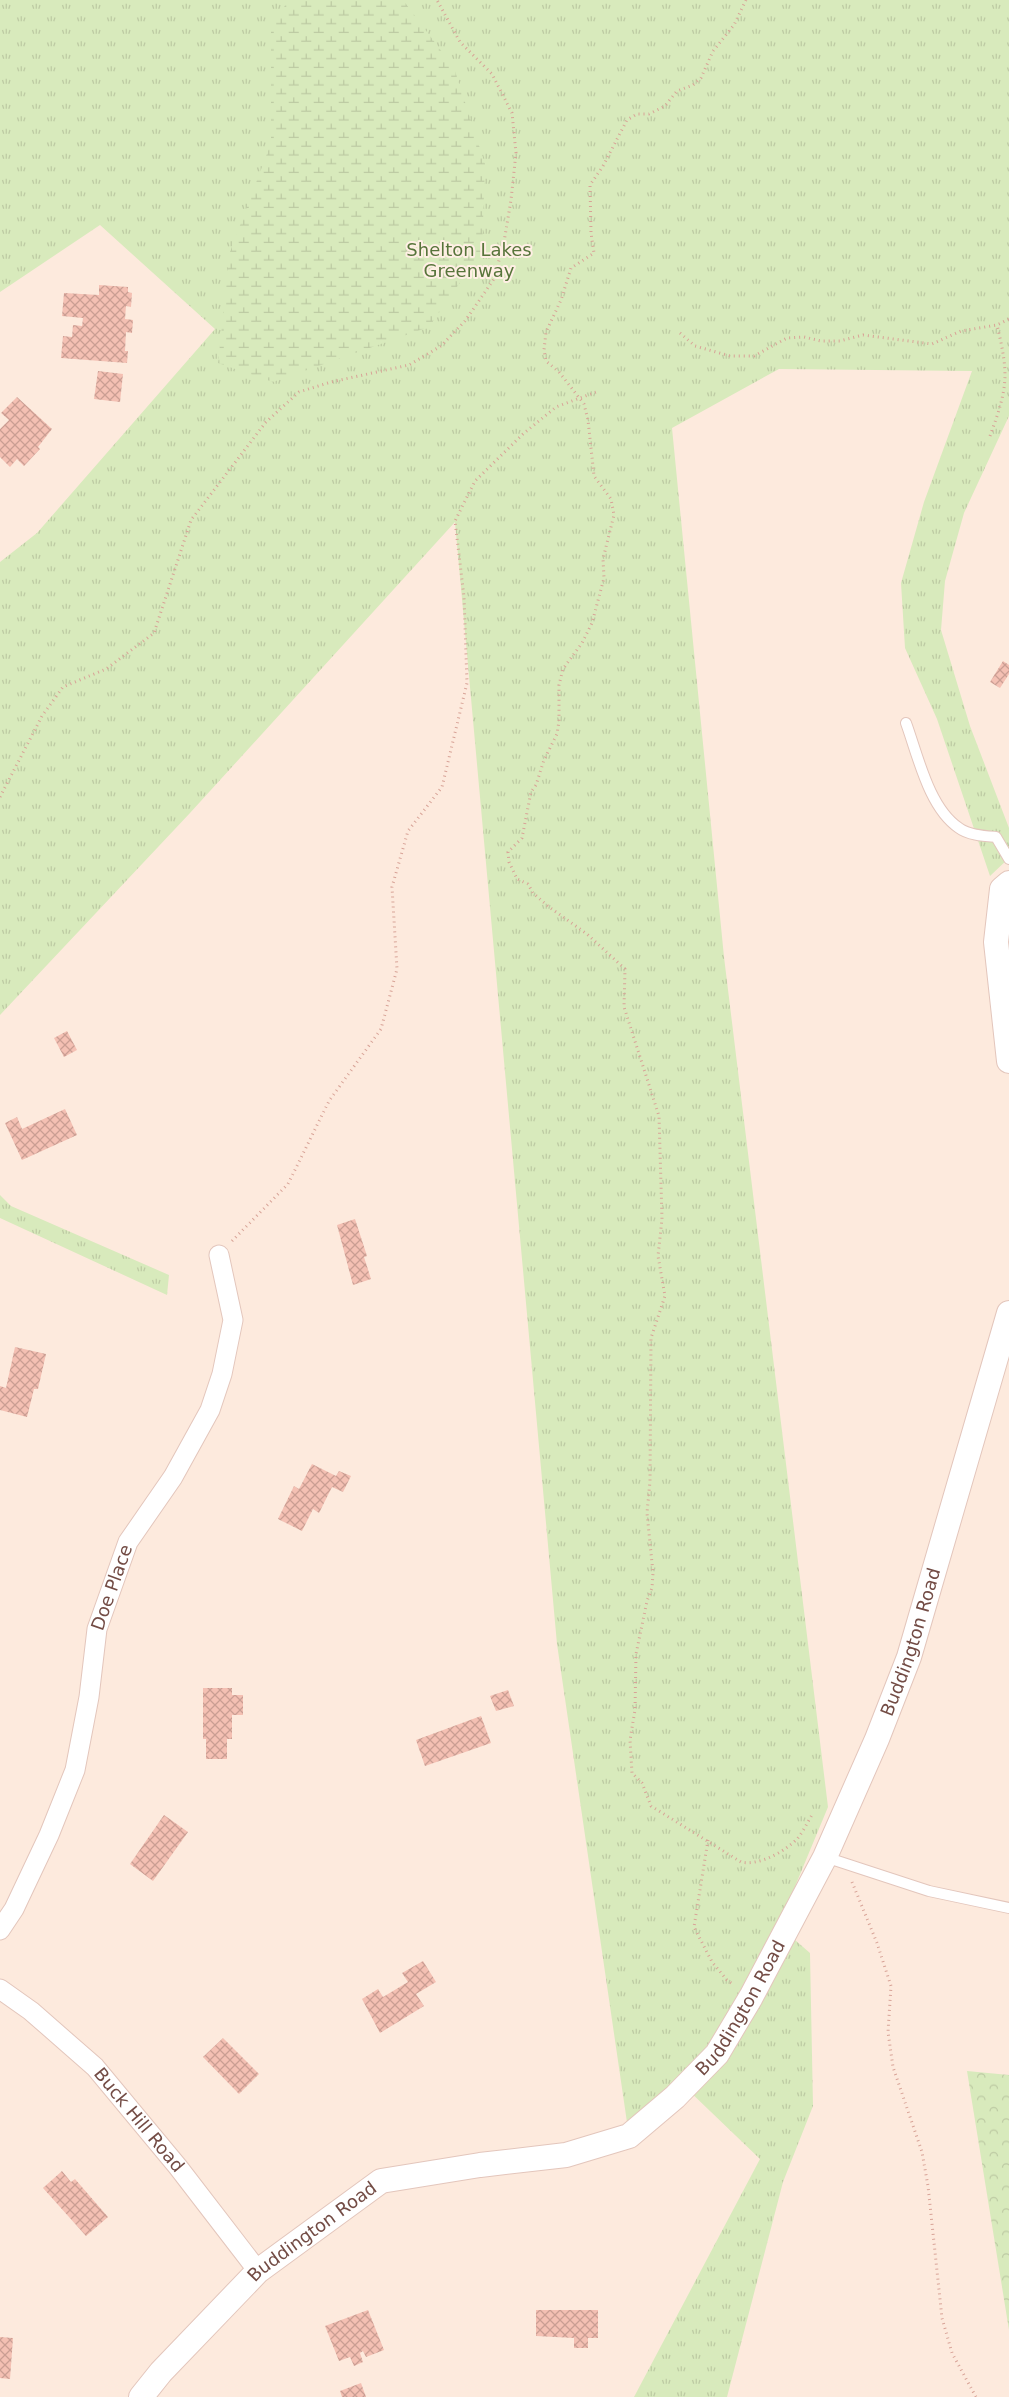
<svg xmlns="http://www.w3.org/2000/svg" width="1009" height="2397" viewBox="0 0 1009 2397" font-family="'DejaVu Sans',sans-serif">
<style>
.grass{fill:url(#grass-tufts)}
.forest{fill:url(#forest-crowns)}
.wetland{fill:url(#wetland-marsh)}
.building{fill:url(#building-cross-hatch)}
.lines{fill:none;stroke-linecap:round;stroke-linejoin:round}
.service-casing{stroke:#e3c6bc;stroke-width:12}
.minor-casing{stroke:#e3c6bc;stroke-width:21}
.tertiary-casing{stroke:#e3c6bc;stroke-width:26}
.path{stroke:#d8a397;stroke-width:3;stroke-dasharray:1 4;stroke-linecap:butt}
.service{stroke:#fff;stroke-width:10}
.minor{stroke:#fff;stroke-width:19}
.tertiary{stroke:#fff;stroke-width:24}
.labels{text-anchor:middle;stroke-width:4;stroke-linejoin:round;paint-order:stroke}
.park-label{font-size:18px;fill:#57743a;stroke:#ffefe4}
.street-label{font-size:18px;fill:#734c45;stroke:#ffefe4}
</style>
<defs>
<pattern id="grass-tufts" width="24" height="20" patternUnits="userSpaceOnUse" patternTransform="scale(1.25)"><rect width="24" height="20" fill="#d8eabc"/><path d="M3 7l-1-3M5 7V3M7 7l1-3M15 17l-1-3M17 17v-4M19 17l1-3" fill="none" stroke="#bdcaa3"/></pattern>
<pattern id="forest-crowns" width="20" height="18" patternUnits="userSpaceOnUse" patternTransform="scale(1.25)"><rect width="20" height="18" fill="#d8eabc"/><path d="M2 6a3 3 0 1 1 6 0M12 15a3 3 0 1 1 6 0" fill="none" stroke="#bdcaa3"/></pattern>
<pattern id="wetland-marsh" width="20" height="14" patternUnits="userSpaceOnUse" patternTransform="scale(1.25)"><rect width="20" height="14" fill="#d8eabc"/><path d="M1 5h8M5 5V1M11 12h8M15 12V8" fill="none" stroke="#bdcaa3"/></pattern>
<pattern id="building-cross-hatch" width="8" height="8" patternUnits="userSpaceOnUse" patternTransform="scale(1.25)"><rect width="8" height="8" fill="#f4c0b3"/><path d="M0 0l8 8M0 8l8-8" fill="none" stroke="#ca9e93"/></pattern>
</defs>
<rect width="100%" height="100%" fill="#fdeadd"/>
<g class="grass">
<polygon points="0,0 1009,0 1009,416 964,513 945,581 941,630 970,726 1009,828 1009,858 990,876 937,719 905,648 901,583 924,502 972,371 779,369 672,428 724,957 828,1807 774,1937 725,2020 695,2063 629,2136 557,1644 455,522 190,813 0,1015 0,562 37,533 215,329 100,225 0,292"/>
<polygon points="0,1195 11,1206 169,1275 167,1295 0,1218"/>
<polygon points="795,1940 810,1953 813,2106 783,2182 727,2397 634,2397 760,2159 685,2087 763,1988"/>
</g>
<polygon class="forest" points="967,2071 1009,2075 1009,2330"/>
<polygon class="wetland" points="288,0 403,0 454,68 485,164 482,251 429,327 273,382 218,363 230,252 271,143 271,31"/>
<g class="building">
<polygon points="99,285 128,287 128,292 132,293 131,307 126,306 125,319 133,320 132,333 126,332 125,351 128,351 127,363 61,358 63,336 72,337 73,325 82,326 83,318 62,316 64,293 99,295"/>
<polygon points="98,371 123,374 120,402 94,399"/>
<polygon points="17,397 52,429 38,447 40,449 24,466 17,459 10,467 0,457 0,429 9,420 1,413"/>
<polygon points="1003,661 1009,665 1009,674 1000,688 990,682"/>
<polygon points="67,1031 77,1050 64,1057 54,1038"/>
<polygon points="65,1109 77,1135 22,1160 5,1123 17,1117 22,1129"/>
<polygon points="355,1219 367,1256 364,1257 371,1279 353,1285 337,1225"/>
<polygon points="15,1347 46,1354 38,1389 34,1389 27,1417 0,1410 0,1386 6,1388"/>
<polygon points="312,1464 336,1476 339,1471 351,1476 343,1492 332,1487 319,1513 313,1509 302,1531 278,1519 294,1486 299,1489"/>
<polygon points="203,1688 232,1688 232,1695 243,1695 243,1715 232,1715 232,1739 227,1739 227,1759 206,1759 206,1739 203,1739"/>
<polygon points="508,1690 514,1706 496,1711 490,1696"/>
<polygon points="481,1716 491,1743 425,1766 416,1740"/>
<polygon points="164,1815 188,1832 153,1881 130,1864"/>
<polygon points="423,1961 436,1982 416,1994 424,2006 380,2033 362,1999 378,1989 383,1997 408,1982 402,1973"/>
<polygon points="223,2038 259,2074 239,2094 203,2057"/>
<polygon points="62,2171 71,2182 75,2179 108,2217 86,2236 43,2188"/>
<polygon points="368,2310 384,2350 366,2357 363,2351 360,2353 363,2362 354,2366 350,2357 339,2361 325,2326"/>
<polygon points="536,2310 598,2310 598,2338 588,2338 588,2348 574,2348 574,2338 536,2336"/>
<polygon points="0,2337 13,2338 10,2379 0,2378"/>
<polygon points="361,2383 366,2397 342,2397 340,2391"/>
</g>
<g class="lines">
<g class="service-casing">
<g id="service">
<path d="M906,723C918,756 929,808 959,828C968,835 984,836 996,837L1009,859"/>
<polyline points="825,1857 929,1891 1009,1908"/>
</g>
</g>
<g class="minor-casing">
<g id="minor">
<path id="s1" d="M0,1930L14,1909L49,1835L75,1770L89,1697L97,1629L128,1542L173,1477L210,1410L222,1374L233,1320L219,1255"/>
<path id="s2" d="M0,1989L31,2011L95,2067L178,2167L258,2271"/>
</g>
</g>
<g class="tertiary-casing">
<g id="tertiary">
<polyline points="1009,883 1002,889 996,942 1009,1061"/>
<path id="s3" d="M141,2397L161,2372L258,2271L381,2181L480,2165L566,2155L629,2136L675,2097L717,2054L751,1997L825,1857L877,1739L909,1657L1009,1313"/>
</g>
</g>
<g class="path">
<path d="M746,0L734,25L713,51L701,78L693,85L677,91L665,106L649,114H637L627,120L603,166L590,185L591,233L594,253L571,268L561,300L546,332L544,350L546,361L559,372L584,404L588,420L594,476L611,499L614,515L603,559L604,578L592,623L582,643L563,669L559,685V721L557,734L544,760L536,785L531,792L522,838L508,852L509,862L517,879L528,884L533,893L549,907L587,934L625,969L624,1007L659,1116L662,1219L658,1256L665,1296L651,1338L650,1481L647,1513L653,1573L652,1588L647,1601L636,1654L635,1710L630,1740L632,1773L642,1783L651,1806L741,1862C759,1866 784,1852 797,1839C803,1832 807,1823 812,1815"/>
<polyline points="680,333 695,346 730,356 754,356 787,338 804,337 821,341 840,341 863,335 932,344 961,331 997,325 1009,319"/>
<path d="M990,436C1008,387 1009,375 997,325"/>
<polyline points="0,797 42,716 63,687 106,669 154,633 191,520 266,422 299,392 331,382 409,365 441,346 465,321 494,279 504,242 511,200 516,153 512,113 492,74 460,42 437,0"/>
<polyline points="232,1241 288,1184 329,1101 381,1029 397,969 392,887 408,831 442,787 467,683 464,597 455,521 475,481 523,434 556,407 596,392"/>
<polyline points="708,1840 694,1927 712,1962 727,1980 734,1985"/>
<polyline points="852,1882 877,1943 891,1986 888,2032 893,2067 922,2152 928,2186 942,2318 952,2353 976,2397"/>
</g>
<use href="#service" class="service"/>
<use href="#minor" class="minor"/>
<use href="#tertiary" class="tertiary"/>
</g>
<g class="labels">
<g class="park-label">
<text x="469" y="256">Shelton Lakes<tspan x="469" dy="21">Greenway</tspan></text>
</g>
<g class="street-label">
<text dy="6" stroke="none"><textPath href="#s1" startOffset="364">Doe Place</textPath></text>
<text dy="6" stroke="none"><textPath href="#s3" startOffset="1154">Buddington Road</textPath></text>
<text dy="6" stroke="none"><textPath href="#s3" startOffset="749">Buddington Road</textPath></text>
<text dy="6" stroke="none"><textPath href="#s2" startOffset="192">Buck Hill Road</textPath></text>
<text dy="6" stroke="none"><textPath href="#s3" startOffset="239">Buddington Road</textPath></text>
</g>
</g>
</svg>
